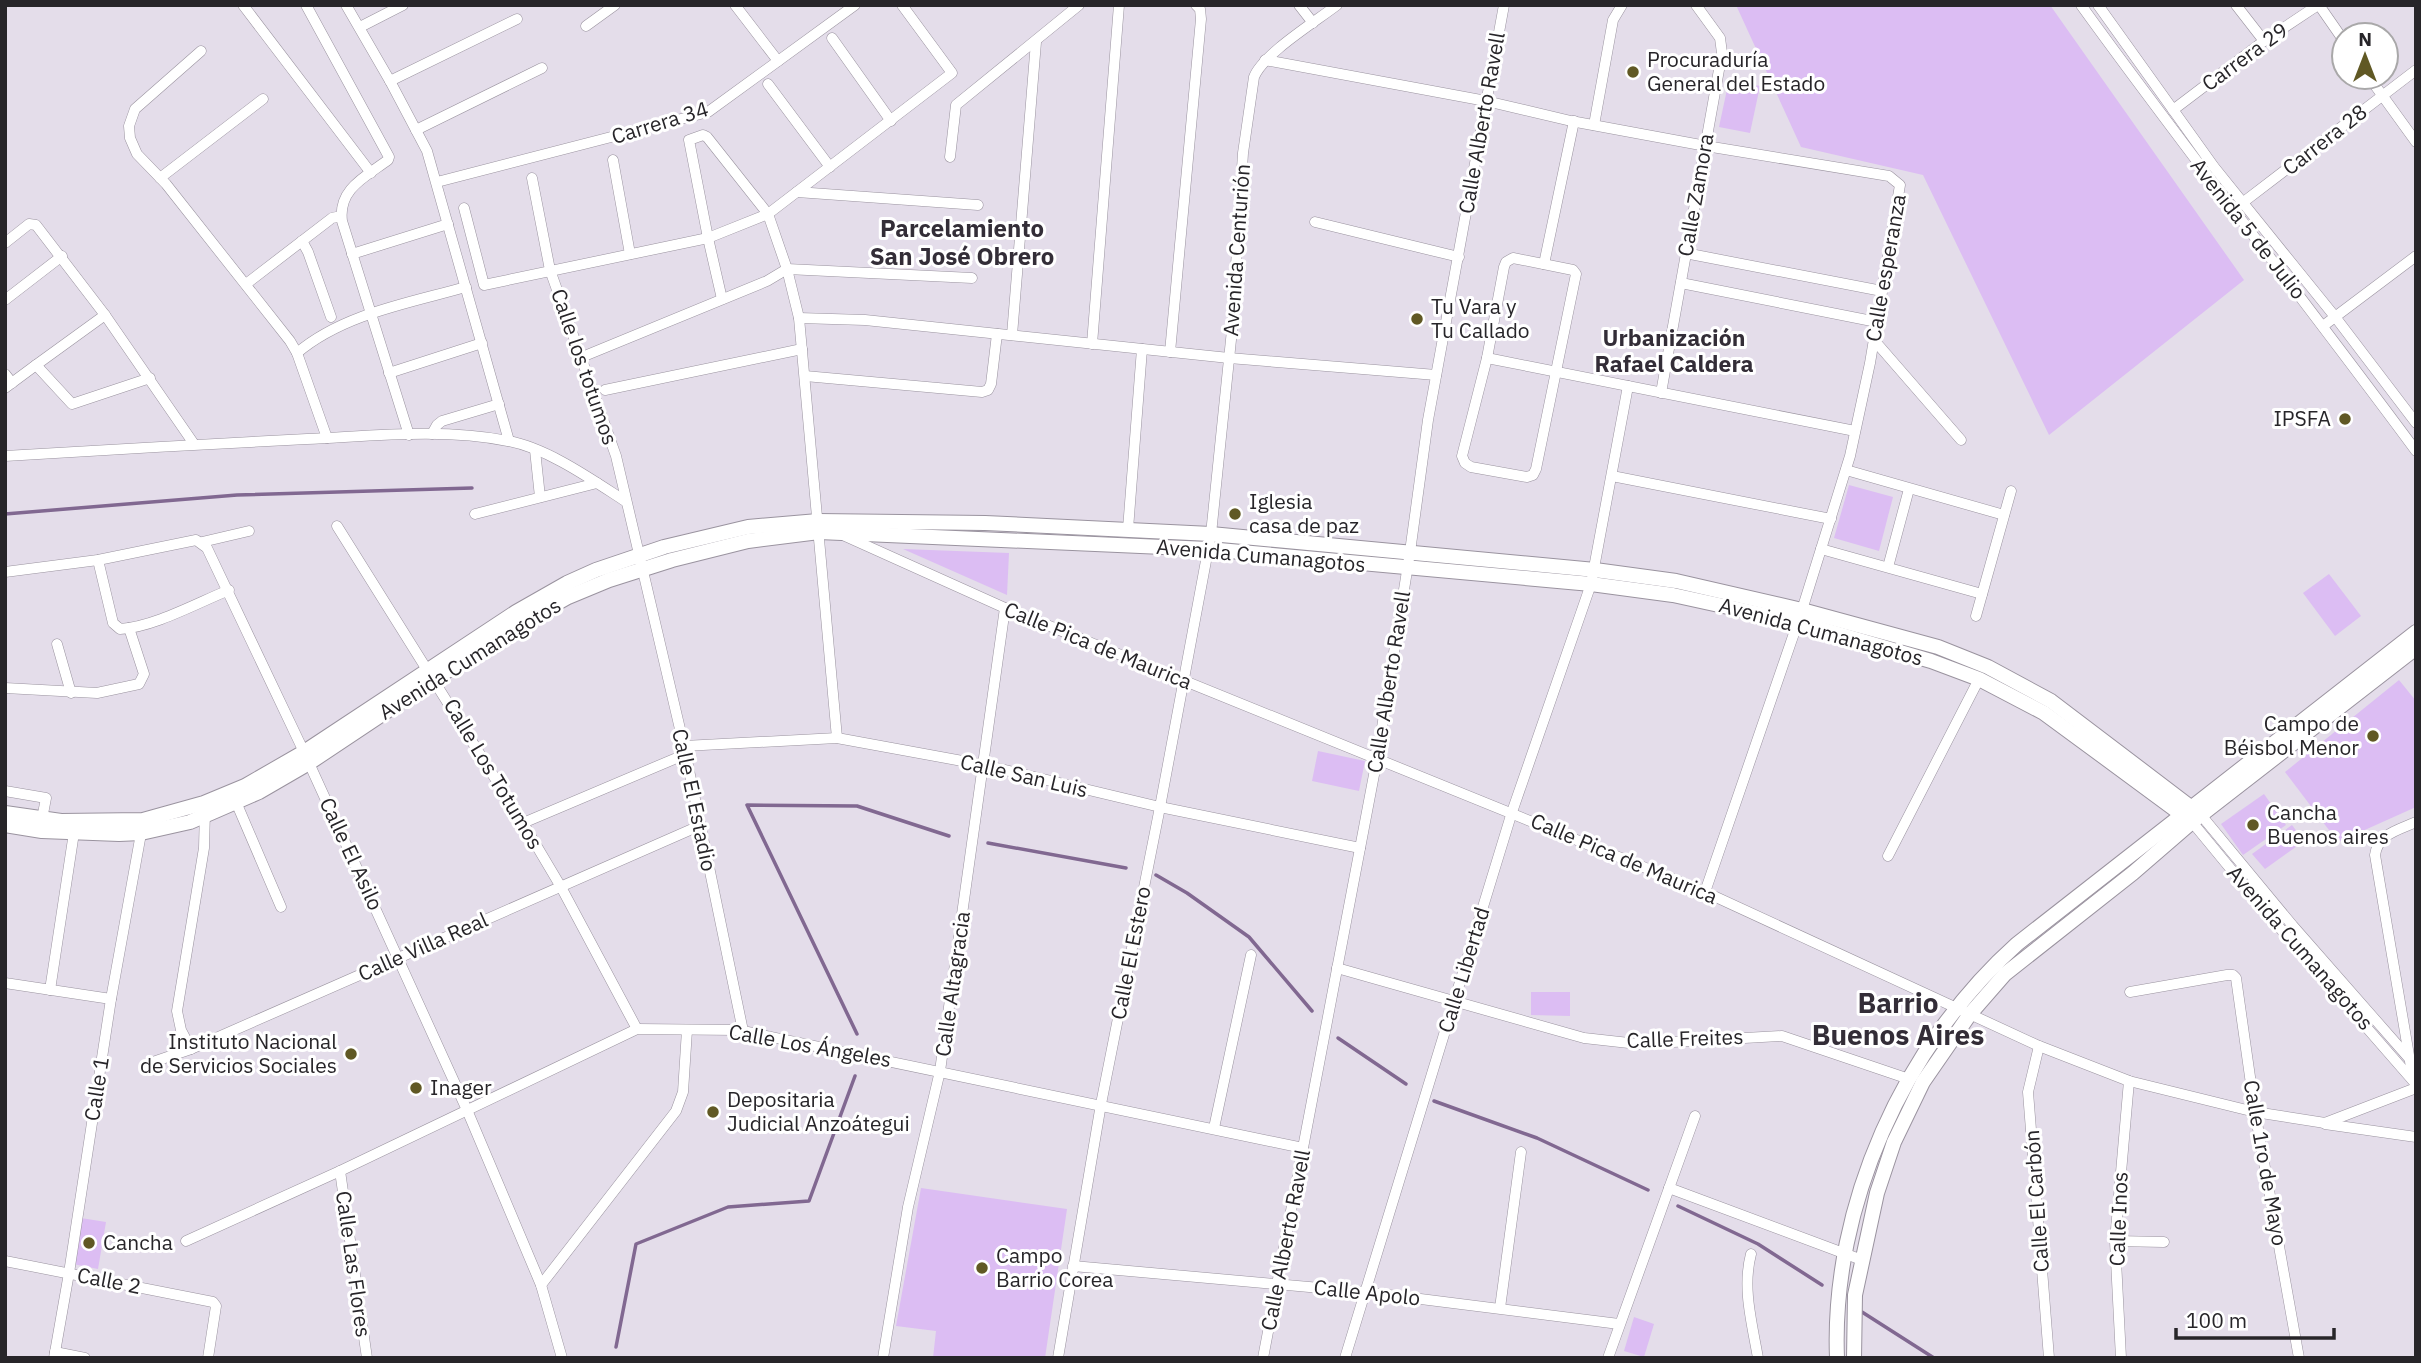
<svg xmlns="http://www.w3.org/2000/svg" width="2421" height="1363" viewBox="0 0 2421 1363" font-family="'IBM Plex Sans',sans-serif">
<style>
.green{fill:#dcbdf3}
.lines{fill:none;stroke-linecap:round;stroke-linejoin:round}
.stream{stroke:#816891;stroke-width:3.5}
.street-casing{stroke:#9a939f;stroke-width:11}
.secondary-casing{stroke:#9a939f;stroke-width:16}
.street{stroke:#fff;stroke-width:10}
.secondary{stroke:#fff;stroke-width:14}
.poi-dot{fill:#605824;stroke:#fff;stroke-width:2.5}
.labels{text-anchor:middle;stroke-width:6;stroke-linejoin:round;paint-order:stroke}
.street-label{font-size:21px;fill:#272529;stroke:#fff}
.poi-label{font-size:21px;fill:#272529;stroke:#fff;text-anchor:start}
.neighbourhood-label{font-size:23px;font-weight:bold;fill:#332d37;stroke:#fff}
.quarter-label{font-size:24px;font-weight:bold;fill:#332d37;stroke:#fff}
.district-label{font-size:28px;font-weight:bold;fill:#332d37;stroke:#fff}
</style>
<rect width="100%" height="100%" fill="#e4ddea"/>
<g class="green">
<polygon points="1736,5 2050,5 2244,280 2049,435 1923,175 1801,147"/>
<polygon points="1729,80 1760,86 1750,133 1719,127"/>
<polygon points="1849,485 1893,497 1879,551 1834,538"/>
<polygon points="903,549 1009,553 1007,595"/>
<polygon points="2329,574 2361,616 2335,636 2303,593"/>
<polygon points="2399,680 2416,701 2416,807 2338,842 2285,772"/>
<polygon points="1318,751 1365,761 1359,791 1312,781"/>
<polygon points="2264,794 2286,825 2243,855 2221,824"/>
<polygon points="2292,825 2304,841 2265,869 2252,854"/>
<polygon points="1531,992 1570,992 1570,1016 1531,1015"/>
<polygon points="921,1188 1067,1209 1045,1358 933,1358 936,1331 896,1326"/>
<polygon points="81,1218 106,1222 98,1269 73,1264"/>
<polygon points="1634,1317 1654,1324 1644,1357 1624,1351"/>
</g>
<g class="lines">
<g class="stream">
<polyline points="5,514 237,495 472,488"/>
<polyline points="988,843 1126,868"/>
<polyline points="1156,875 1187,893 1249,937 1312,1011"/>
<polyline points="857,1034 747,805 857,806 949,836"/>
<polyline points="1338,1038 1406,1084"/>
<polyline points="1434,1101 1537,1138 1648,1190"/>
<polyline points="1678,1206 1758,1244 1822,1285"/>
<polyline points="1862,1312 1934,1358"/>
<polyline points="616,1347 636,1244 728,1207 809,1201 855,1076"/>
</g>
<g class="street-casing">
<g id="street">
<polyline points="243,5 371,173"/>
<path d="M306,5L389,157L388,160C365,177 338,189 342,221L409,435"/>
<polyline points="346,5 390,81 427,151 509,441"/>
<polyline points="735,5 778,61"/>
<polyline points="1299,5 1313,23"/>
<path d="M2081,5C2190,156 2306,302 2416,451"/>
<polyline points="2098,5 2214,167 2336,318 2416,423"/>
<polyline points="2236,5 2264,41"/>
<polyline points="2319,5 2344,41"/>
<polyline points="586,26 615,5"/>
<polyline points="360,27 403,5"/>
<polyline points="832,38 891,121"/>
<polyline points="201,51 135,109 129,126 130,138 137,154 166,184 290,341 297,353 327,438"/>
<polyline points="1265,60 1486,101 1571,121 1706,146 1889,176 1900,185 1870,363 1850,456 1802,610 1705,892"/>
<polyline points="2369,77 2416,142"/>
<polyline points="390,81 517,19"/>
<polyline points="768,84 830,167"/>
<polyline points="2173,110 2264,41 2318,5"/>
<polyline points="1594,125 1613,20 1622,5"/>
<polyline points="416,130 542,68"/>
<polyline points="950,157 956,105 1079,5"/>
<polyline points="613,160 630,254"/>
<polyline points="160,178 263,99"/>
<polyline points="532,178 550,270 616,456 684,746 743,1031"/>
<polyline points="437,182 708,112 855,5"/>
<polyline points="797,192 978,205"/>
<polyline points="2237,207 2416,70"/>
<polyline points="464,208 484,285 708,238 768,214 952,73 902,5"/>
<polyline points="1315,222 1459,257"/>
<polyline points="302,241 308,252 331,317"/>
<polyline points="5,243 29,224 36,225 105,315 194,444"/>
<polyline points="1685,253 1882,291"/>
<polyline points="352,254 448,224"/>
<polygon points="1513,258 1573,270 1576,274 1536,469 1533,475 1527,477 1471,467 1465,463 1462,456 1487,358 1504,267 1506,262"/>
<polyline points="1544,264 1574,121"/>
<polyline points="1681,283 1877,322"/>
<polyline points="246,284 332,218 341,216"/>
<polyline points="722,299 708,238 689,140 703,135 707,137 768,214 787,269 799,318 837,738"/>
<polyline points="5,300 62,256"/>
<polyline points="105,315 36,365 72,404 150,378"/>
<polyline points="799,318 865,320 1229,358 1436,375"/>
<polyline points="2323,326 2416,256"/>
<polyline points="1012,335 1036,42"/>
<polyline points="1874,340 1961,440"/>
<polyline points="1092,344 1119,5"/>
<polyline points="1170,352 1201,19 1200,9 1196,5"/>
<path d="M297,353C343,314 409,303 466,287"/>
<polyline points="582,357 767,281 787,269 972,278"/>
<polyline points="1487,358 1855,431"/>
<polyline points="389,373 482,343"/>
<polyline points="5,374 12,383"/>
<polyline points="805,376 982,392 988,390 991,384 997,334"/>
<polyline points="5,388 36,365"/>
<polyline points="605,390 802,349"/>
<polyline points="1661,393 1722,53 1720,38 1696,5"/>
<polyline points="432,434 437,425 442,421 499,404"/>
<polyline points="535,450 540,497"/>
<path d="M5,456C106,450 206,444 307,439C373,436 442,428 508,441C547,448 591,479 625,501"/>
<polyline points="1846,470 2004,515"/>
<polyline points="1612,476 1831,519"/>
<polyline points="475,514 597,483"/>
<polyline points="337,526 523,823 561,887 637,1029"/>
<polyline points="1128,529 1142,349"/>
<polyline points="845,536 1005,608 1705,892 2039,1046 2129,1081 2255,1112 2325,1123 2416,1088"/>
<polyline points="202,542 249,531"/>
<polyline points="1821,549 1982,594"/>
<path d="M98,560L113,623L120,629C154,627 197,603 229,590"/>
<polyline points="1888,567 1909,489"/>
<polyline points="5,572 98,560 196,540 207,548 304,752 467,1110 541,1285 562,1358"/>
<polyline points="1976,616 2011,491"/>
<polyline points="57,644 71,693"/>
<polyline points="5,688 97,693 139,684 144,674 129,628"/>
<polyline points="684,746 837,738 984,765 1160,807 1360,848"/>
<polyline points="5,791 46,798 42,819"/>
<polyline points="236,802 281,907"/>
<polyline points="2201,815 2293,926 2408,1057"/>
<polyline points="2192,822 2272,919 2414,1082"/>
<polyline points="523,823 686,754"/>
<polyline points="1888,856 1979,679"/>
<polyline points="1337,968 1584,1038 1638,1044 1782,1036 1909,1079"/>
<polyline points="5,983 111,999"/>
<polyline points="50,990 75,826"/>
<polyline points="2130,992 2227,975 2233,975 2236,978 2255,1112 2299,1358"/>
<polyline points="2039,1046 2028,1092 2049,1358"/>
<polyline points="191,1049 181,1030 177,1011 204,848 205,810"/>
<polyline points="148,1068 150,1063 191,1049 699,826"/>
<path d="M2413,1079L2375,855C2378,834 2398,830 2416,822"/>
<polyline points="2325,1124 2416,1137"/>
<polyline points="1214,1128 1251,955"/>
<polyline points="340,1171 367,1358"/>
<polyline points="1669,1188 1862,1260"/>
<polyline points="186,1241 340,1171 637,1029 738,1030 1303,1148"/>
<polyline points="2115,1241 2164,1242"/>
<path d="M1751,1254C1742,1288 1752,1323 1758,1358"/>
<polyline points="5,1261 213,1302 216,1306 208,1358"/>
<polyline points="1073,1266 1365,1292 1619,1324"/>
<polyline points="541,1285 676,1111 683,1092 687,1030"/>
<polyline points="1500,1308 1521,1152"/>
<polyline points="55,1352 85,1358"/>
<polyline points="54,1358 69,1273 111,999 142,828"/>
<polyline points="883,1358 908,1207 940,1071 1005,608"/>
<path d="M1058,1358L1101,1104L1160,807L1211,534L1232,330L1243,153L1254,77C1263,54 1315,22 1337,5"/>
<polyline points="1263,1358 1377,759 1410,552 1428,420 1504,5"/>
<polyline points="1345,1358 1512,812 1591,584 1628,386"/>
<polyline points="1608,1358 1695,1116"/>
<polyline points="2121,1358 2115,1241 2129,1081"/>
</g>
</g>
<g class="secondary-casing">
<g id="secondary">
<polyline points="5,813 61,821 143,820 204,803 245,786 304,752 516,612 567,583 596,570 664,547 748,527 818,521 985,523 1211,534 1595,570 1676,581 1802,610 1938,647 1988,667 2051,701 2201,815"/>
<polyline points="5,825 42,831 119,834 141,833 190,822 259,792 309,763 504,633 568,597 609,580 672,560 748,541 819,532 1208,549 1591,584 1673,595 1797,622 1931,661 1979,679 2044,713 2192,822"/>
<path d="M1837,1358C1831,1206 1904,1045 2017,944L2416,632"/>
<polyline points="1854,1358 1855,1295 1877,1193 1894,1142 1923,1082 1970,1014 2005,974 2133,873 2192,822 2416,648"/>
</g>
</g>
<use href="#street" class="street"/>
<use href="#secondary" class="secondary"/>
</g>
<g class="poi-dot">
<circle cx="1633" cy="72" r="7"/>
<circle cx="1417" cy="319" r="7"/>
<circle cx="2345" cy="419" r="7"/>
<circle cx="1235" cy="514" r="7"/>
<circle cx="2373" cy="736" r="7"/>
<circle cx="2253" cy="825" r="7"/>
<circle cx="351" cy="1054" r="7"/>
<circle cx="416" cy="1088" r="7"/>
<circle cx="713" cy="1112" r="7"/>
<circle cx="89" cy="1243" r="7"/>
<circle cx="982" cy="1268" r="7"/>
</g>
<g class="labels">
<g class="street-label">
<text transform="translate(2245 57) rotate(-36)" y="7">Carrera 29</text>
<text transform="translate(660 123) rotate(-17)" y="7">Carrera 34</text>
<text transform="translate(1482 123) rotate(-80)" y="7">Calle Alberto Ravell</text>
<text transform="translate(2325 140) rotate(-38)" y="7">Carrera 28</text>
<text transform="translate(1696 195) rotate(-80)" y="7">Calle Zamora</text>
<text transform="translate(2248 229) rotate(52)" y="7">Avenida 5 de Julio</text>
<text transform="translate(1237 250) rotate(-86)" y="7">Avenida Centurión</text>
<text transform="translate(1886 268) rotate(-80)" y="7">Calle esperanza</text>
<text transform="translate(584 367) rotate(71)" y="7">Calle los totumos</text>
<text transform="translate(1261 556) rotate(5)" y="7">Avenida Cumanagotos</text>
<text transform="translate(1821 632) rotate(15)" y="7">Avenida Cumanagotos</text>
<text transform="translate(1098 646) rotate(22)" y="7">Calle Pica de Maurica</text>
<text transform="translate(470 659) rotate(-32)" y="7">Avenida Cumanagotos</text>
<text transform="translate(1389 682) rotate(-81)" y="7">Calle Alberto Ravell</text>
<text transform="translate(493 774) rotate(59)" y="7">Calle Los Totumos</text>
<text transform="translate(1024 776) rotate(13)" y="7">Calle San Luis</text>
<text transform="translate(694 800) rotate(78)" y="7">Calle El Estadio</text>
<text transform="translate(351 854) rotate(65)" y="7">Calle El Asilo</text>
<text transform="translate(1624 859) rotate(23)" y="7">Calle Pica de Maurica</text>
<text transform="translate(423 947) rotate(-24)" y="7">Calle Villa Real</text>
<text transform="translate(2300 948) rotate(49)" y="7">Avenida Cumanagotos</text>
<text transform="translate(1131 953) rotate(-79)" y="7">Calle El Estero</text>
<text transform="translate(1464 970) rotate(-73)" y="7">Calle Libertad</text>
<text transform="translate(953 984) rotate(-82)" y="7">Calle Altagracia</text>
<text transform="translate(1685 1039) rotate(-2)" y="7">Calle Freites</text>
<text transform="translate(810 1046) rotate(10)" y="7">Calle Los Ángeles</text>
<text transform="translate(97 1089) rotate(-81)" y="7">Calle 1</text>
<text transform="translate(2265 1163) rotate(80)" y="7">Calle 1ro de Mayo</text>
<text transform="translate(2037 1201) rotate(-94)" y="7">Calle El Carbón</text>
<text transform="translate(2119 1219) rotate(-88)" y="7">Calle Inos</text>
<text transform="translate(1286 1240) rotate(-79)" y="7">Calle Alberto Ravell</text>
<text transform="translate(353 1264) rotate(82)" y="7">Calle Las Flores</text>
<text transform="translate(109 1281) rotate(11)" y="7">Calle 2</text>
<text transform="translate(1367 1293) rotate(6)" y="7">Calle Apolo</text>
</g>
<g class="poi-label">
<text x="1647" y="67">Procuraduría<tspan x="1647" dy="24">General del Estado</tspan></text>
<text x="1431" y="314">Tu Vara y<tspan x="1431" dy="24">Tu Callado</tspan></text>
<text x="2331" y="426" text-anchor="end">IPSFA</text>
<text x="1249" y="509">Iglesia<tspan x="1249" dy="24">casa de paz</tspan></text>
<text x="2359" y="731" text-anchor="end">Campo de<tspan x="2359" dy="24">Béisbol Menor</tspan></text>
<text x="2267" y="820">Cancha<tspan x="2267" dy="24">Buenos aires</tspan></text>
<text x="337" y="1049" text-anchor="end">Instituto Nacional<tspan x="337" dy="24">de Servicios Sociales</tspan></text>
<text x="430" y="1095">Inager</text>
<text x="727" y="1107">Depositaria<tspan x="727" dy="24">Judicial Anzoátegui</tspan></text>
<text x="103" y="1250">Cancha</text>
<text x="996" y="1263">Campo<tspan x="996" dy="24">Barrio Corea</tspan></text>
</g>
<g class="neighbourhood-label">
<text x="1674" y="346">Urbanización<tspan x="1674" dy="26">Rafael Caldera</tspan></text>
</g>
<g class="quarter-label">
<text x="962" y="237">Parcelamiento<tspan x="962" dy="28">San José Obrero</tspan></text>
</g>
<g class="district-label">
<text x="1898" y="1013">Barrio<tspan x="1898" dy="32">Buenos Aires</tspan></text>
</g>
</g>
<rect width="2421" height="1363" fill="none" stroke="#272529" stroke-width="14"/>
<g transform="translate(2365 56)"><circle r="33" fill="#ffffff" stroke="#a9a8a9" stroke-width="2"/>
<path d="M0-5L12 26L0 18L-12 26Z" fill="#605824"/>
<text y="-10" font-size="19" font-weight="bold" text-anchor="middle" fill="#272529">N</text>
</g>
<path d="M2176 1328v10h158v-10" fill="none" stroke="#272529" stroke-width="3.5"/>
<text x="2186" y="1328" font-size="21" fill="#272529" stroke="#ffffff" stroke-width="5" paint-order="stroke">100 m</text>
</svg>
